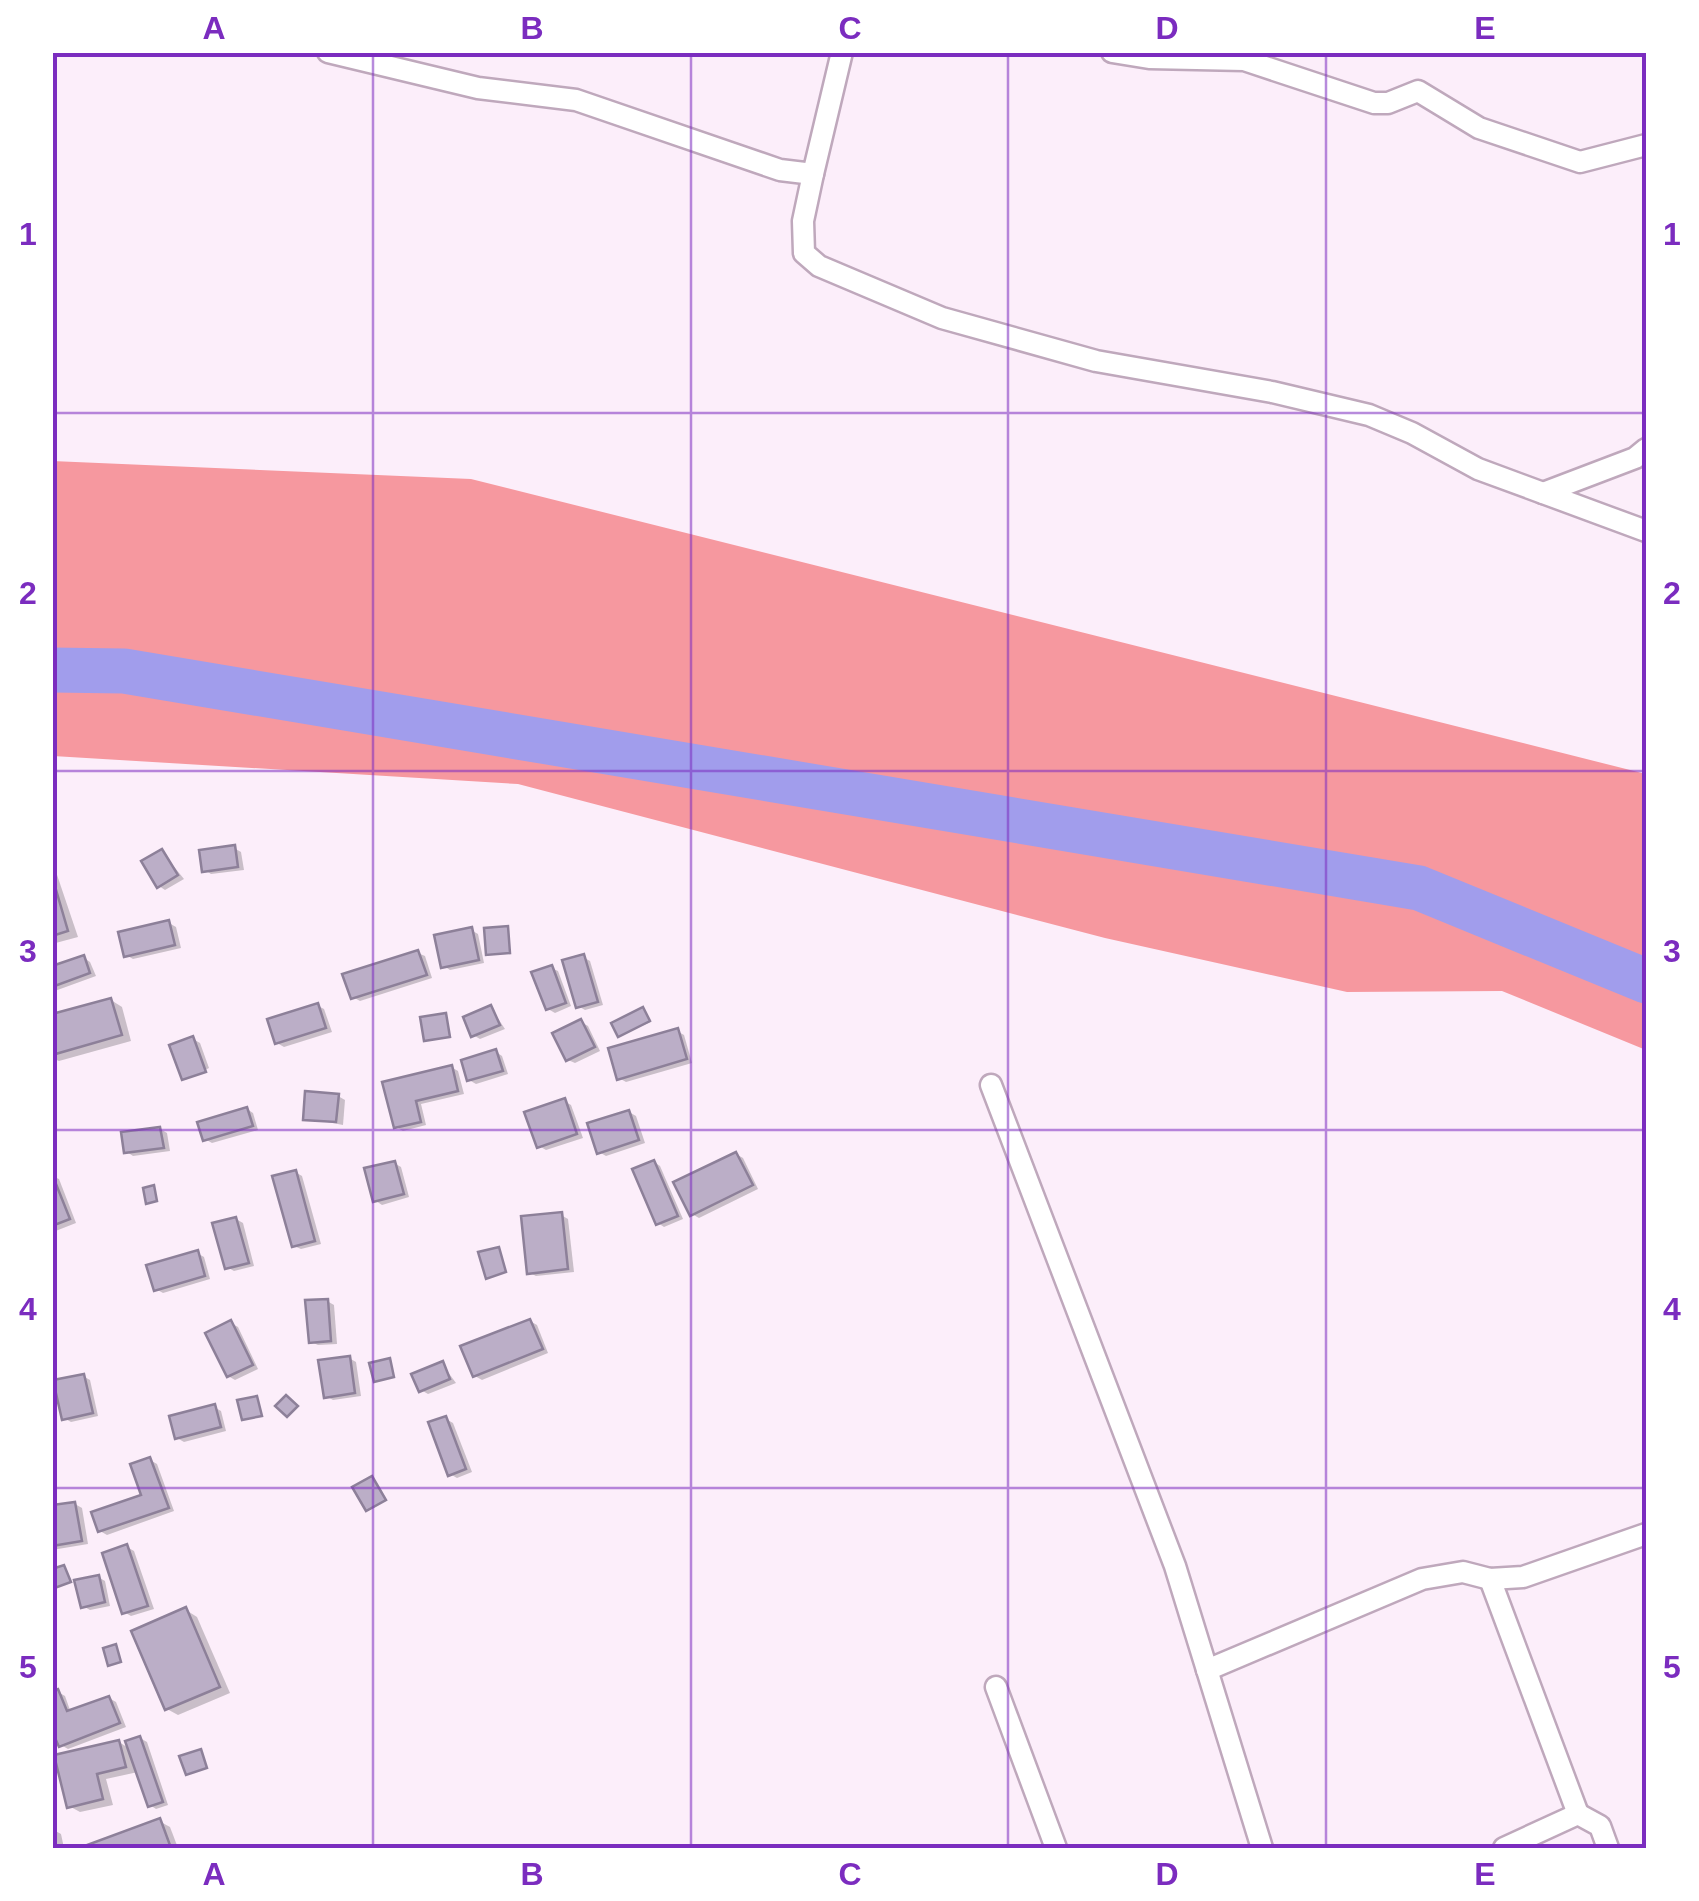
<svg xmlns="http://www.w3.org/2000/svg" width="1699" height="1901" viewBox="0 0 1699 1901" font-family="Arial,sans-serif">
<style>
.forest{fill:#f6989f}
.shadow{fill:#0003}
.lines{fill:none;stroke-linecap:round;stroke-linejoin:round}
.river{stroke:#a19dec;stroke-width:45}
.building{fill:#bbaec7;stroke:#8d8099;stroke-width:2.5}
.minor-casing{stroke:#bfa8bc;stroke-width:25}
.minor{stroke:#fff;stroke-width:20}
.grid{fill:none;stroke:#7b2cbf;stroke-width:2.5;stroke-opacity:0.55}
.neatline{fill:none;stroke:#7b2cbf;stroke-width:4}
.grid-label{font-size:32px;text-anchor:middle;font-weight:bold;fill:#7b2cbf}
</style>
<rect width="100%" height="100%" fill="#fceefa"/>
<polygon class="forest" points="52,461 471,479 1646,774 1646,1050 1502,991 1347,992 1105,938 518,784 53,756"/>
<g class="shadow">
<polygon points="234,848 241,852 244,870 211,874 205,870"/>
<polygon points="162,852 184,879 165,890 159,886"/>
<polygon points="52,860 78,937 52,944"/>
<polygon points="169,923 176,927 181,948 133,959 126,955"/>
<polygon points="471,930 478,934 484,963 450,970 444,966"/>
<polygon points="418,953 425,956 432,978 360,1001 353,997"/>
<polygon points="583,957 590,961 603,1005 585,1010 578,1006"/>
<polygon points="84,958 90,962 96,976 52,992 52,969"/>
<polygon points="551,968 558,971 571,1006 555,1013 548,1009"/>
<polygon points="111,1000 122,1007 131,1041 59,1061 52,1058 52,1017"/>
<polygon points="318,1006 324,1009 332,1032 284,1047 277,1043"/>
<polygon points="491,1008 505,1029 480,1039 473,1035"/>
<polygon points="643,1010 651,1022 620,1035"/>
<polygon points="581,1022 588,1026 600,1051 575,1063 568,1060"/>
<polygon points="677,1031 684,1035 692,1063 626,1082 619,1078"/>
<polygon points="193,1039 200,1043 209,1068 185,1080"/>
<polygon points="496,1052 502,1056 508,1074 476,1084 469,1080"/>
<polygon points="451,1067 458,1071 464,1094 421,1104 426,1125 403,1131 396,1127 385,1084"/>
<polygon points="338,1096 345,1100 343,1125 306,1118"/>
<polygon points="564,1101 571,1105 583,1138 546,1150 539,1146"/>
<polygon points="247,1109 253,1113 258,1130 212,1143 205,1139"/>
<polygon points="629,1112 636,1116 645,1143 606,1156 599,1152"/>
<polygon points="160,1129 167,1133 170,1151 133,1156 127,1152"/>
<polygon points="736,1154 743,1158 758,1189 699,1218 692,1214"/>
<polygon points="654,1162 660,1166 683,1219 664,1227 658,1223"/>
<polygon points="394,1163 401,1167 409,1197 382,1205 376,1201"/>
<polygon points="295,1172 302,1176 321,1244 301,1249 294,1246"/>
<polygon points="52,1176 59,1179 76,1223 53,1232"/>
<polygon points="561,1215 568,1219 574,1272 536,1276 530,1273"/>
<polygon points="236,1219 243,1223 254,1266 234,1271 227,1267"/>
<polygon points="197,1253 204,1257 210,1279 163,1293 156,1289"/>
<polygon points="327,1301 334,1305 337,1344 318,1345 311,1342"/>
<polygon points="530,1321 537,1325 548,1353 482,1380 475,1376"/>
<polygon points="231,1323 238,1327 258,1369 235,1380 228,1376"/>
<polygon points="349,1358 356,1362 361,1396 333,1400 326,1396"/>
<polygon points="442,1364 456,1383 428,1394 421,1390"/>
<polygon points="83,1376 90,1380 98,1416 71,1422 64,1418"/>
<polygon points="214,1407 221,1411 226,1431 184,1442 177,1438"/>
<polygon points="446,1419 453,1423 472,1472 457,1478 450,1474"/>
<polygon points="150,1460 157,1464 174,1511 107,1535 100,1531 144,1496"/>
<polygon points="75,1504 82,1508 88,1544 52,1550 52,1508"/>
<polygon points="127,1547 134,1551 154,1609 131,1616 124,1612"/>
<polygon points="98,1577 105,1581 110,1606 90,1610 83,1606"/>
<polygon points="186,1610 197,1617 230,1693 178,1715 167,1709"/>
<polygon points="58,1692 65,1696 71,1713 109,1698 116,1702 126,1727 68,1749 61,1745"/>
<polygon points="140,1738 147,1742 168,1805 156,1809 150,1805 138,1772 106,1779 113,1805 80,1812 69,1806 119,1742 130,1749"/>
<polygon points="159,1821 170,1827 178,1848 91,1848"/>
<polygon points="52,1829 61,1834 64,1848 52,1848"/>
</g>
<g class="lines">
<polyline class="river" points="52,670 124,671 1419,888 1646,981"/>
</g>
<g class="building">
<polygon points="235,845 238,867 202,872 199,850"/>
<polygon points="162,849 178,875 157,888 141,861"/>
<polygon points="52,876 68,931 52,936"/>
<polygon points="169,920 175,945 124,957 118,932"/>
<polygon points="508,926 510,953 486,955 484,928"/>
<polygon points="472,927 479,960 441,968 434,935"/>
<polygon points="418,950 427,975 351,999 342,974"/>
<polygon points="584,954 598,1002 576,1008 562,960"/>
<polygon points="84,955 90,973 52,987 52,966"/>
<polygon points="552,965 566,1003 546,1010 531,972"/>
<polygon points="111,998 122,1035 52,1055 52,1014"/>
<polygon points="318,1003 326,1028 275,1044 267,1019"/>
<polygon points="491,1005 500,1025 471,1037 463,1017"/>
<polygon points="643,1007 650,1021 618,1037 611,1023"/>
<polygon points="446,1013 450,1037 424,1041 420,1017"/>
<polygon points="581,1019 595,1047 566,1061 552,1033"/>
<polygon points="678,1028 687,1059 617,1080 608,1048"/>
<polygon points="193,1036 206,1072 182,1080 169,1045"/>
<polygon points="496,1049 503,1071 467,1081 461,1060"/>
<polygon points="452,1065 458,1091 416,1101 421,1122 394,1128 382,1082"/>
<polygon points="305,1091 339,1094 336,1122 303,1120"/>
<polygon points="565,1098 577,1134 537,1148 524,1112"/>
<polygon points="247,1107 253,1126 203,1141 197,1122"/>
<polygon points="629,1110 639,1140 597,1154 587,1123"/>
<polygon points="160,1127 164,1148 124,1153 121,1132"/>
<polygon points="736,1152 753,1185 690,1216 673,1182"/>
<polygon points="654,1160 678,1216 656,1225 632,1169"/>
<polygon points="395,1161 404,1194 373,1202 364,1168"/>
<polygon points="296,1170 315,1241 292,1247 272,1176"/>
<polygon points="52,1174 70,1219 52,1226"/>
<polygon points="154,1185 157,1201 146,1204 143,1188"/>
<polygon points="562,1212 568,1269 527,1274 521,1216"/>
<polygon points="236,1217 249,1263 225,1269 212,1223"/>
<polygon points="499,1247 506,1272 486,1279 478,1252"/>
<polygon points="198,1250 205,1276 154,1291 146,1265"/>
<polygon points="328,1299 331,1341 309,1343 305,1300"/>
<polygon points="530,1319 543,1349 473,1377 460,1346"/>
<polygon points="231,1320 253,1365 227,1377 205,1333"/>
<polygon points="350,1356 355,1393 324,1398 318,1360"/>
<polygon points="390,1358 394,1377 374,1382 369,1363"/>
<polygon points="443,1361 450,1379 419,1392 411,1374"/>
<polygon points="84,1374 93,1413 62,1420 53,1380"/>
<polygon points="286,1395 298,1406 287,1417 275,1406"/>
<polygon points="257,1396 262,1416 242,1420 237,1400"/>
<polygon points="215,1404 221,1427 175,1439 169,1416"/>
<polygon points="446,1416 466,1469 448,1476 428,1422"/>
<polygon points="150,1457 169,1508 98,1532 91,1512 141,1495 130,1464"/>
<polygon points="372,1476 386,1500 366,1511 352,1487"/>
<polygon points="75,1502 82,1541 52,1546 52,1505"/>
<polygon points="127,1544 148,1606 122,1614 102,1553"/>
<polygon points="64,1565 71,1582 52,1589 52,1569"/>
<polygon points="99,1575 105,1602 81,1608 74,1580"/>
<polygon points="186,1607 220,1687 165,1710 131,1631"/>
<polygon points="116,1644 121,1662 108,1666 103,1648"/>
<polygon points="58,1689 67,1711 109,1696 120,1723 59,1747 52,1731 52,1691"/>
<polygon points="140,1736 163,1802 148,1807 125,1741"/>
<polygon points="119,1740 126,1767 97,1774 103,1799 67,1808 54,1755"/>
<polygon points="201,1749 207,1768 186,1775 179,1756"/>
<polygon points="160,1818 171,1848 88,1848 87,1845"/>
</g>
<g class="lines">
<g class="minor-casing">
<g id="minor">
<polyline points="328,52 478,88 576,100 780,170 813,174 842,52"/>
<polyline points="1112,52 1149,58 1244,60 1374,103 1388,103 1418,91 1479,128 1580,162 1646,145"/>
<polyline points="813,174 803,221 804,253 819,266 942,318 1096,361 1272,392 1369,415 1412,433 1478,469 1646,531"/>
<polyline points="1543,493 1635,458 1646,449"/>
<polyline points="991,1085 1175,1566 1262,1848"/>
<polyline points="1490,1579 1578,1814"/>
<polyline points="1207,1670 1422,1579 1463,1572 1490,1579 1523,1577 1646,1534"/>
<polyline points="996,1687 1056,1848"/>
<polyline points="1504,1848 1578,1814 1600,1826 1608,1848"/>
</g>
</g>
<use href="#minor" class="minor"/>
</g>
<path class="grid" d="M373,52V1848M691,52V1848M1008,52V1848M1326,52V1848M52,413H1646M52,771H1646M52,1130H1646M52,1488H1646"/>
<rect width="1699" height="1901" fill="none" stroke="#ffffff" stroke-width="110"/>
<rect x="55" y="55" width="1589" height="1791" class="neatline"/>
<g class="grid-label">
<text x="214" y="39">A</text>
<text x="532" y="39">B</text>
<text x="850" y="39">C</text>
<text x="1167" y="39">D</text>
<text x="1485" y="39">E</text>
<text x="28" y="245">1</text>
<text x="1672" y="245">1</text>
<text x="28" y="604">2</text>
<text x="1672" y="604">2</text>
<text x="28" y="962">3</text>
<text x="1672" y="962">3</text>
<text x="28" y="1320">4</text>
<text x="1672" y="1320">4</text>
<text x="28" y="1678">5</text>
<text x="1672" y="1678">5</text>
<text x="214" y="1885">A</text>
<text x="532" y="1885">B</text>
<text x="850" y="1885">C</text>
<text x="1167" y="1885">D</text>
<text x="1485" y="1885">E</text>
</g>
</svg>
